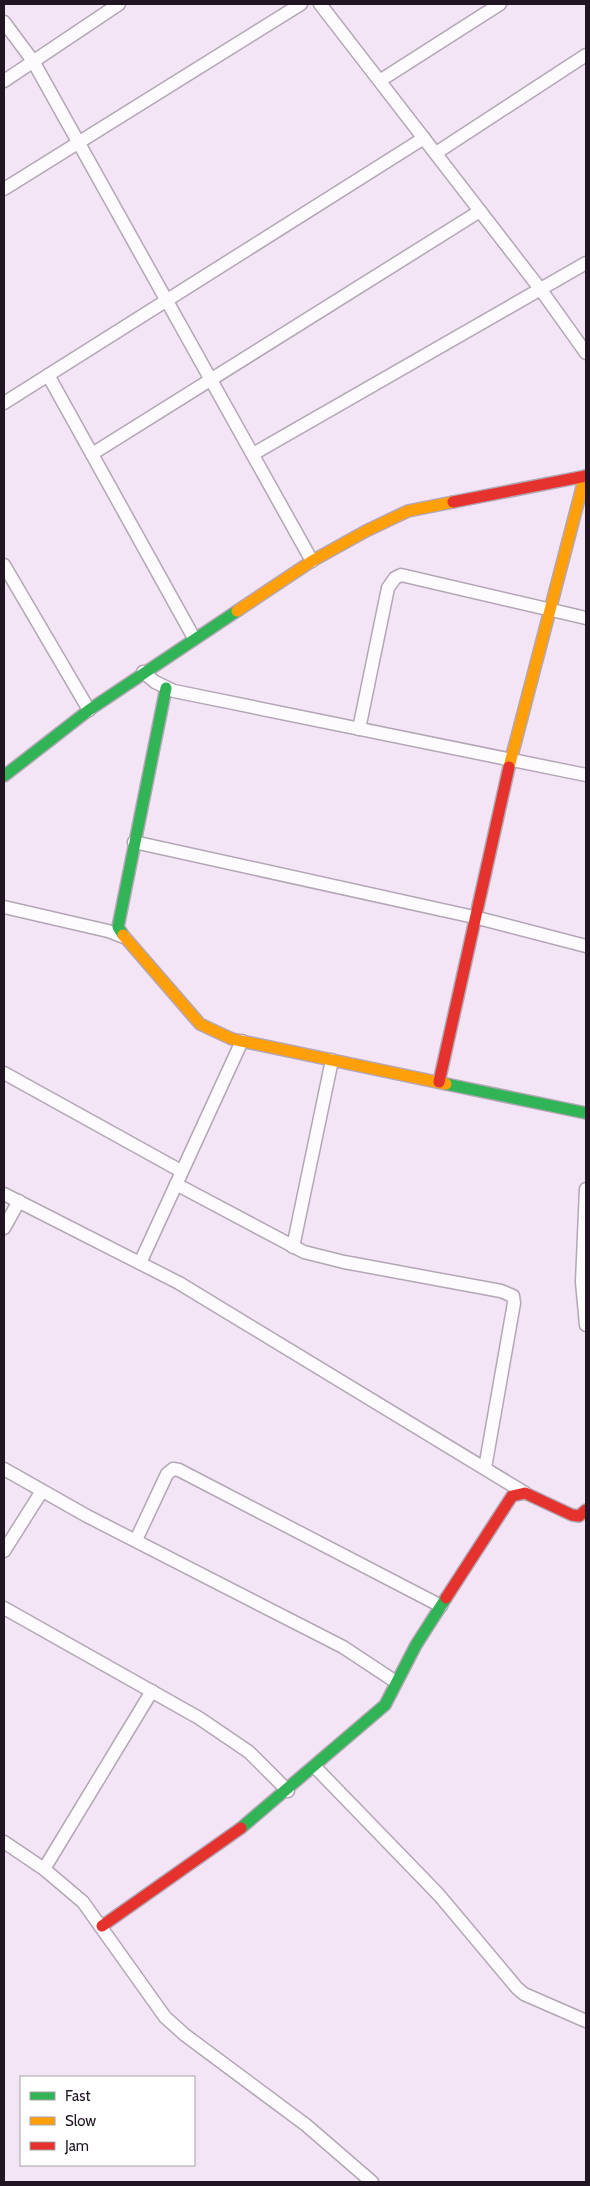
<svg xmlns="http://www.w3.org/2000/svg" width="590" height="2186" viewBox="0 0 590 2186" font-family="Cabin,sans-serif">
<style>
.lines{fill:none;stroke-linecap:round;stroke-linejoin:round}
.street-casing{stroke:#b3a6b5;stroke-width:15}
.fast-casing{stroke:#b3a6b5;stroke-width:14}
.slow-casing{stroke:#b3a6b5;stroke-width:14}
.jam-casing{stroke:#b3a6b5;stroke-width:14}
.street{stroke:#fdfbfe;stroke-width:12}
.fast{stroke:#30b455;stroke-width:11}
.slow{stroke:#ff9f0a;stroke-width:11}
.jam{stroke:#e5322d;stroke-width:11}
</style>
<rect width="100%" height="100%" fill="#f3e4f6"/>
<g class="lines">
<g class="street-casing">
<g id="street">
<polyline points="320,4 541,290 586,353"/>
<polyline points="4,22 33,61 312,561"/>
<polyline points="381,80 500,4"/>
<polyline points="4,81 119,4"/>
<polyline points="436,153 586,55"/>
<polyline points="4,189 301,4"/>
<polyline points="48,375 194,638"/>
<polyline points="4,403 424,138"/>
<polyline points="92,454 480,211"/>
<polyline points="253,454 586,263"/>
<polyline points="4,565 89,710"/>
<polyline points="143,672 155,682 174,691 586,775"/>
<polyline points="359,729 388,588 395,578 401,575 586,618"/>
<polyline points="134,842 474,917 586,946"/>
<polyline points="4,907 108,931 124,937"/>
<polyline points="4,1073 181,1171"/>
<polyline points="176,1184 304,1252 344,1262 501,1291 513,1296 514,1303 485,1468"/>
<polyline points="586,1189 582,1282 586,1325"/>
<polyline points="4,1194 179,1283 525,1493"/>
<polyline points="4,1228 19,1201"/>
<polyline points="293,1247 332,1060"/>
<polyline points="140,1263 242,1041"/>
<polyline points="4,1469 87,1516 343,1647 396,1682"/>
<polyline points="136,1540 167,1474 173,1469 179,1470 441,1606"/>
<polyline points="4,1551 42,1491"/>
<polyline points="4,1608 199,1718 249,1752 288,1791"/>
<polyline points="315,1767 439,1895 517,1988 524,1994 586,2021"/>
<polyline points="4,1842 44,1869 83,1902 165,2017 185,2035 306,2125 372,2182"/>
<polyline points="44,1869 152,1691"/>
</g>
</g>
<g class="fast-casing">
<g id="fast">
<polyline points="4,776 89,710 237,611"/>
<polyline points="123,935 118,927 166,688"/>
<polyline points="446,1084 586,1113"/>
<polyline points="241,1828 385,1705 416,1645 446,1598"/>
</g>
</g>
<g class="slow-casing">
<g id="slow">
<polyline points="237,611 312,561 366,531 408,511 453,502"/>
<polyline points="509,767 585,476"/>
<polyline points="123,935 200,1024 232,1039 446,1084"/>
</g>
</g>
<g class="jam-casing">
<g id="jam">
<polyline points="453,502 586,476"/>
<polyline points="439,1082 509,767"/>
<polyline points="446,1598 512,1496 525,1493 572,1515 579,1516 586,1510"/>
<polyline points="102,1926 241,1828"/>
</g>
</g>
<use href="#street" class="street"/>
<use href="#fast" class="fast"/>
<use href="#slow" class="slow"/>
<use href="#jam" class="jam"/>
</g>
<rect width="590" height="2186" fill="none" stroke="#211523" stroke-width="10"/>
<rect x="20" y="2076" width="175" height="90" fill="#ffffff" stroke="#a6a1a7"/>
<rect x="30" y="2092" width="25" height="8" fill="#30b455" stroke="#a6a1a7"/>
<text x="65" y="2101" font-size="15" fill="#211523">Fast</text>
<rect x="30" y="2117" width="25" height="8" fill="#ff9f0a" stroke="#a6a1a7"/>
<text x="65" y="2126" font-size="15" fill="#211523">Slow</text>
<rect x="30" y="2142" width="25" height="8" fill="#e5322d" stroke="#a6a1a7"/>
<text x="65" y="2151" font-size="15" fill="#211523">Jam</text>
</svg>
